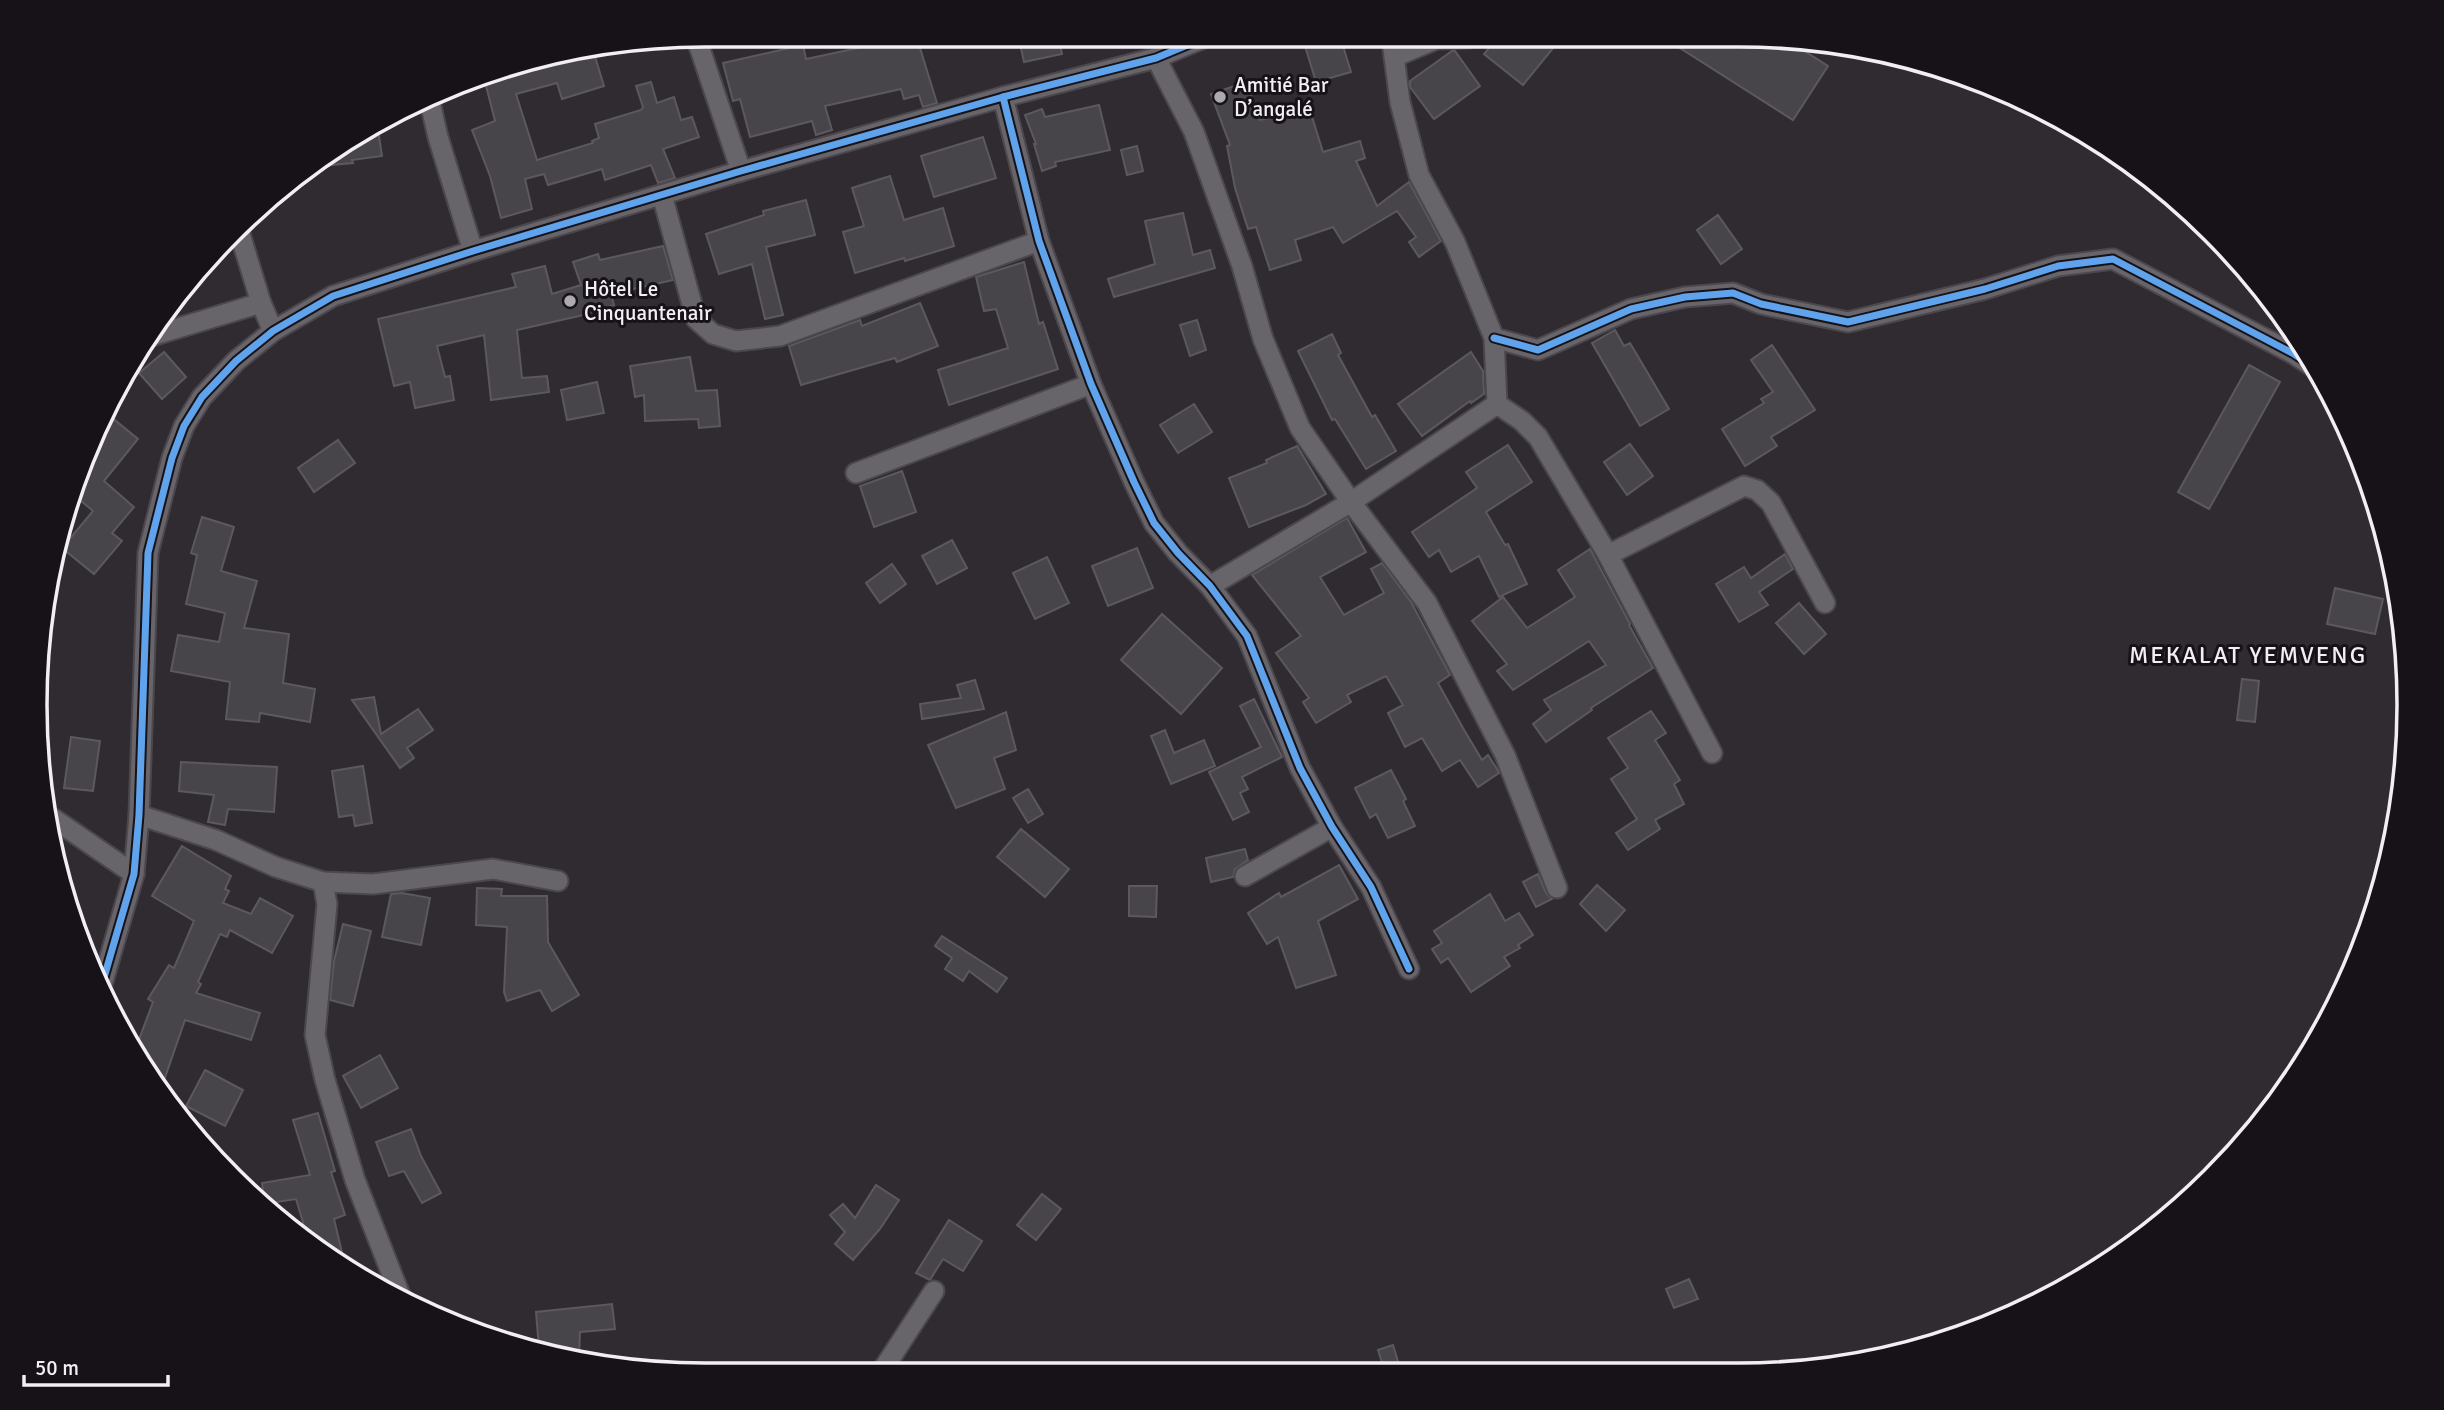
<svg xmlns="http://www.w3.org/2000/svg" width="2444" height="1410" viewBox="0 0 2444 1410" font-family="Signika,sans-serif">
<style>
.building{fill:#48454a;stroke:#5c585d;stroke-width:2}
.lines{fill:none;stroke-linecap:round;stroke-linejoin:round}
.minor-casing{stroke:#4c474d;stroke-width:23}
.minor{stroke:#68656a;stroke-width:19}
.cycleway-casing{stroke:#161218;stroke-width:11}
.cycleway{stroke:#60a3ed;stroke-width:7}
.poi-dot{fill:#aea9b0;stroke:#161218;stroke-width:2.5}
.labels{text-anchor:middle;stroke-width:6;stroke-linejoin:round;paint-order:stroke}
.poi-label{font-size:21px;fill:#f3edf5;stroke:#161218;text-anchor:start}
.quarter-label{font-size:24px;letter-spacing:2px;fill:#f3edf5;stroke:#161218}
.rim{fill:none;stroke:#f3edf5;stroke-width:3.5}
</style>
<rect width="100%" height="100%" fill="#2f2b31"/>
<g class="building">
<polygon points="897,35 916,35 937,103 923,107 919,95 904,99 901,89 825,106 832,130 816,135 812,121 750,137 740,99 733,101 723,63 803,45 806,59 877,44 876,42"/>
<polygon points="1018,35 1058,35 1062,54 1024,62"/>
<polygon points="1340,36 1351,72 1316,82 1305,46"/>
<polygon points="1499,36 1563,36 1523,85 1484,54"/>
<polygon points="1661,36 1781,36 1828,66 1793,120"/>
<polygon points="1452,51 1455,51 1480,86 1434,119 1410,87 1410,81"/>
<polygon points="594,53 604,86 562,99 557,83 516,94 537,160 593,143 592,141 599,138 595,124 641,110 643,107 636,86 651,82 657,103 674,97 681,120 692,117 699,137 663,149 675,178 658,183 651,165 605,180 602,169 548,185 544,174 525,179 532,209 501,218 490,176 472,130 495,121 483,74 490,70 562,59 562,61"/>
<polygon points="1246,82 1260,120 1292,112 1291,109 1308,104 1323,152 1360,141 1365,158 1356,161 1377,206 1409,182 1441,241 1419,257 1409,242 1416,237 1397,211 1343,243 1333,227 1295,240 1301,260 1270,270 1256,227 1248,229 1235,188 1227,146 1230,145 1211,94"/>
<polygon points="1099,105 1110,150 1055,162 1056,166 1042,171 1034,144 1036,144 1025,115 1042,109 1045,117"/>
<polygon points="378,130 382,156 352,160 353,163 309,167"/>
<polygon points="983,137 996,178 934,197 921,156"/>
<polygon points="1137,146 1143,171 1127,175 1121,150"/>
<polygon points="890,176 904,220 943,208 954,246 905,261 904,258 855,273 843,232 864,226 852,188"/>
<polygon points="806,200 815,235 766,247 783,315 765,319 752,264 719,274 706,234 764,215 763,211"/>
<polygon points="1183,213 1193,255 1210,250 1215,268 1114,297 1108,279 1155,264 1145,221"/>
<polygon points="1718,215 1742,249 1721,264 1697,230"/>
<polygon points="663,246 673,280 611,294 614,305 579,316 517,330 522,378 547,376 549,392 491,400 484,335 437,346 445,377 450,376 454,400 415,408 410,382 394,386 378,319 516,287 512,274 545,266 552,294 581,285 573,262 598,254 600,260"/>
<polygon points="1024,262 1039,324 1043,322 1058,369 949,405 938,370 1008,348 996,309 984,311 976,277"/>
<polygon points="920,303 938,346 897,362 895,358 801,385 789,346 860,320 862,326"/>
<polygon points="1197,320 1206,350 1190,356 1180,325"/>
<polygon points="1615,330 1624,346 1630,343 1669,409 1640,426 1592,343"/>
<polygon points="1332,334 1341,353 1338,355 1372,417 1375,415 1396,451 1366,469 1335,419 1332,420 1298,351"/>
<polygon points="1772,345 1815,410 1771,437 1777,446 1745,466 1722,429 1764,403 1761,399 1773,392 1751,360"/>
<polygon points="164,352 186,377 162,399 139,373"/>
<polygon points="1471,352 1483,371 1484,394 1471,403 1470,401 1422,436 1398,404"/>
<polygon points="690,357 696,391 717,390 720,426 699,428 698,419 645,421 644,395 635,397 630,366"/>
<polygon points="2249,365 2280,382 2209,509 2178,492"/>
<polygon points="597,382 604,413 567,420 561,390"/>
<polygon points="1194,404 1212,432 1178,453 1160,425"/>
<polygon points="110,416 138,439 104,481 134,507 112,533 122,541 94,574 62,548 93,511 74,495"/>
<polygon points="338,440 355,463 314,492 298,468"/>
<polygon points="1630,444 1653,476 1627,495 1604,462"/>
<polygon points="1508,445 1532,482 1486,512 1505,545 1508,544 1527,584 1499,597 1479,556 1451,572 1439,550 1429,557 1412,532 1477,488 1466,472"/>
<polygon points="1297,446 1326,494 1306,505 1249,527 1229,478 1267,463 1266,460"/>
<polygon points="902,471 916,512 874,527 860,486"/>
<polygon points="202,517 234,527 221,571 257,581 244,628 289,634 283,683 315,689 310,722 260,713 259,722 226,719 230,682 171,671 178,635 219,642 225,613 186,604 197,555 191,553"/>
<polygon points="1347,518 1366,552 1320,577 1344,615 1384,593 1371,569 1382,563 1411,602 1450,675 1438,683 1463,728 1482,760 1488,755 1497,769 1499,773 1478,787 1460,760 1442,771 1422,738 1405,747 1388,713 1403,705 1386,676 1347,695 1351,702 1316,723 1303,702 1309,698 1276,653 1301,636 1252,575"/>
<polygon points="952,540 967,568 937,584 922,556"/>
<polygon points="1137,548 1153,588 1108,606 1092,566"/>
<polygon points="1590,549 1630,624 1629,625 1653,668 1591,708 1592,710 1546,742 1533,724 1551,710 1544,700 1606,665 1589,641 1513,690 1497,671 1507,664 1472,621 1503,597 1527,628 1575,597 1558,570"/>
<polygon points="1785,554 1793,569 1759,592 1768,605 1739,622 1716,584 1744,567 1751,578"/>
<polygon points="1047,557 1069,603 1035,619 1013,573"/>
<polygon points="892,564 906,584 880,603 866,583"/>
<polygon points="2335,588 2383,599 2375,634 2327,624"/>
<polygon points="1799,603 1826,634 1804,654 1776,623"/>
<polygon points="1162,614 1222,668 1181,714 1121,660"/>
<polygon points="2242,679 2259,681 2255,722 2237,720"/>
<polygon points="975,680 984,709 922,719 920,704 961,698 957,685"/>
<polygon points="374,697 381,734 418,709 433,730 407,748 414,758 400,768 352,700"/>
<polygon points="1254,699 1282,757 1242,777 1248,789 1240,793 1249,812 1233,820 1209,772 1261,747 1240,706"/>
<polygon points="1651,711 1666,733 1655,740 1680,780 1674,784 1684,804 1655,820 1660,829 1628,850 1616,833 1637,819 1611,779 1628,768 1608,738"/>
<polygon points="1006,712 1016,750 994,758 1005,789 956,808 928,745"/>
<polygon points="1165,730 1174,753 1204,740 1215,766 1171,784 1151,736"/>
<polygon points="71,737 100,741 93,791 64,788"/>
<polygon points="181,762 277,767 274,812 228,809 225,825 208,822 214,795 179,791"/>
<polygon points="363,766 372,823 355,826 353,815 339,817 332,771"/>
<polygon points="1391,770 1406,799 1403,801 1415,826 1388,838 1376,814 1370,818 1355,788"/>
<polygon points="1028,789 1043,814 1028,823 1013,798"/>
<polygon points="1021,829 1069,869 1045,897 997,857"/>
<polygon points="182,846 231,876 225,889 229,891 223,903 251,914 260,898 293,916 272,953 230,930 227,937 220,934 198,982 201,984 196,993 260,1013 251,1040 185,1020 161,1089 137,1045 153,1002 148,999 169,965 174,968 194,921 152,896"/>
<polygon points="1245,849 1248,860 1235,869 1233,877 1211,882 1206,858"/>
<polygon points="1339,865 1358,899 1318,921 1336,975 1296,988 1278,937 1267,944 1248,913 1279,893 1281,897"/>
<polygon points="1538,874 1546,893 1552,899 1536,907 1523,882"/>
<polygon points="1597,885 1625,910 1606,931 1580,904"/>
<polygon points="1129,886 1157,886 1156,917 1129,916"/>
<polygon points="477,888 502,889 501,896 547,896 548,942 579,995 552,1011 540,990 507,1001 504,992 507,927 476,925"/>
<polygon points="402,893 430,898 421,945 382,937 391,894"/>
<polygon points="1490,894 1505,921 1519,913 1533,935 1518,945 1520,948 1504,957 1510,966 1471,992 1448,958 1441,963 1432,949 1442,943 1434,931"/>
<polygon points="343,924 371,931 353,1006 330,1000 334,961"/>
<polygon points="942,936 1007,978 997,992 969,971 963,981 945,969 952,958 935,946"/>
<polygon points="380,1055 398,1088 361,1108 343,1076"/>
<polygon points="205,1070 243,1090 225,1126 186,1106"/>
<polygon points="318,1113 335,1171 331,1172 345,1215 334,1219 346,1269 333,1262 308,1239 296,1199 270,1203 264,1198 262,1183 310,1175 293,1120"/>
<polygon points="411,1129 421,1156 441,1193 422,1203 404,1171 389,1176 376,1142"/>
<polygon points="876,1185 899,1200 880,1229 853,1260 835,1244 845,1232 830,1215 843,1204 855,1218"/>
<polygon points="1042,1194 1061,1209 1036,1240 1017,1225"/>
<polygon points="949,1220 982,1241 963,1271 943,1259 930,1280 916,1273"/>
<polygon points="1689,1279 1698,1299 1674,1308 1666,1289"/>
<polygon points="612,1304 615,1329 580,1332 579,1357 539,1349 536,1312"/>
<polygon points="1393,1345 1400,1368 1385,1372 1378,1350"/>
</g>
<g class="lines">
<g class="minor-casing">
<g id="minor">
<polyline points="1387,36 1392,41 1400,102 1419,175 1455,242 1494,338 1497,404 1522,421 1538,437 1608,555 1712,753"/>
<polyline points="696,37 741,171"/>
<polyline points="1394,57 1437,39 1469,38"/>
<polyline points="1156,58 1194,132 1242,266 1263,339 1300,428 1351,502 1427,603 1505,755 1557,888"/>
<polyline points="1003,97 1039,241 1091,384 1134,482 1154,523 1178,553 1210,586 1247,636 1300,768 1332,827 1371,887 1409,969"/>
<polyline points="430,102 438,137 473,251"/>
<polyline points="662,195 696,319 713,334 736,341 780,336 1039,241"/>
<polyline points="240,234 261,303 273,331"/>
<polyline points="145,338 261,303"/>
<polyline points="1494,338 1538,350 1631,309 1685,297 1733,293 1761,304 1848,322 1985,289 2058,266 2113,259 2294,354 2315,368"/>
<polyline points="856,473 1091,384"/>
<polyline points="1608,555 1744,486 1757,490 1771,503 1825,603"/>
<polyline points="1210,586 1351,502 1497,404"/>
<polyline points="139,815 216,840 276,867 323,882 373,884 493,869 558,881"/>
<polyline points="54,819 134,874"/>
<polyline points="1245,876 1332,827"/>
<polyline points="323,882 327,904 315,1035 325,1080 355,1180 400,1295"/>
<polyline points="103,981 134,874 139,815 148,553 172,458 184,426 202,397 236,361 273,331 333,296 473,251 741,171 1003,97 1156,58 1209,36"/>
<polyline points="880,1374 934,1291"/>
</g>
</g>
<use href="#minor" class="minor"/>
<g class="cycleway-casing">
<g id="cycleway">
<polyline points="1003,97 1039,241 1091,384 1134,482 1154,523 1178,553 1210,586 1247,636 1300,768 1332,827 1371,887 1409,969"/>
<polyline points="1494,338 1538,350 1631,309 1685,297 1733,293 1761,304 1848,322 1985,289 2058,266 2113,259 2294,354 2315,368"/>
<polyline points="103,981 134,874 139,815 148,553 172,458 184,426 202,397 236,361 273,331 333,296 473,251 741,171 1003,97 1156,58 1209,36"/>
</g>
</g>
<use href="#cycleway" class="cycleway"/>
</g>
<g class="poi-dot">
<circle cx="1220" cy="97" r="7"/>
<circle cx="570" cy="301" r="7"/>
</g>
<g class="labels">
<g class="poi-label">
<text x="1234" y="92">Amitié Bar<tspan x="1234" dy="24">D’angalé</tspan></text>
<text x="584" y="296">Hôtel Le<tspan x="584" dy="24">Cinquantenair</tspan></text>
</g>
<g class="quarter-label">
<text x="2248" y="663">MEKALAT YEMVENG</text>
</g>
</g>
<path d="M0 0H2444V1410H0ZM705 47H1739A658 658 0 0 1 2397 705V705A658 658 0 0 1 1739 1363H705A658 658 0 0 1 47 705V705A658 658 0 0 1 705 47Z" fill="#161218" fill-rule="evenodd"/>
<path class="rim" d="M705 47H1739A658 658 0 0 1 2397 705V705A658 658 0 0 1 1739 1363H705A658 658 0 0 1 47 705V705A658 658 0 0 1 705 47Z"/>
<path d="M24 1375v10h144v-10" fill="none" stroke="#f3edf5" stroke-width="3.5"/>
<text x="35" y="1375" font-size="21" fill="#f3edf5" stroke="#161218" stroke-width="5" paint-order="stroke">50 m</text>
</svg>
